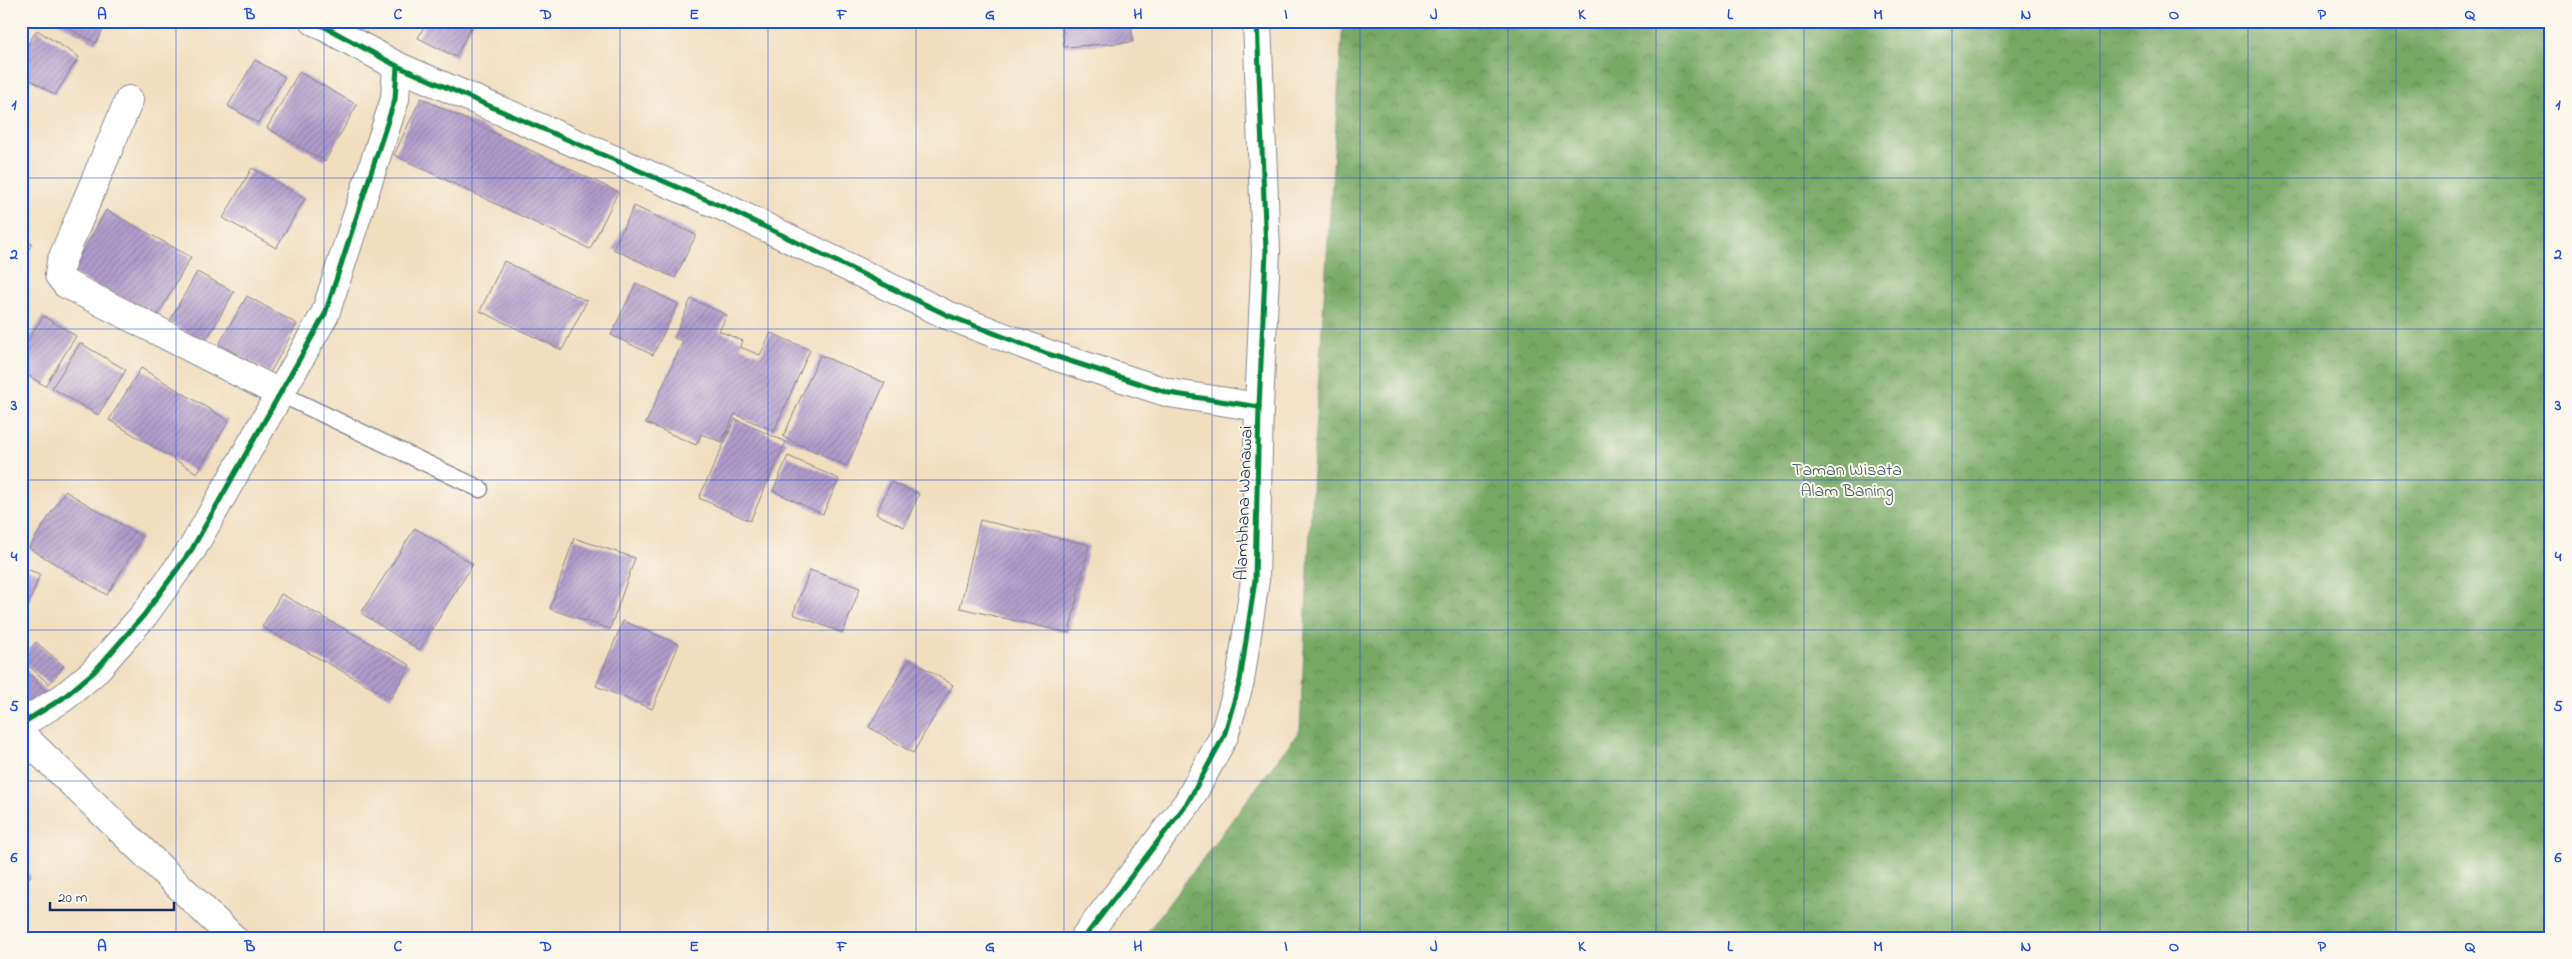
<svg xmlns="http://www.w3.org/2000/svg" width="2572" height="959" viewBox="0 0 2572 959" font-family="'Indie Flower',sans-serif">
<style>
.forest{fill:url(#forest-crowns);stroke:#496c62}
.building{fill:url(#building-hatch)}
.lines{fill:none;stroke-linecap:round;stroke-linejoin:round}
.lane-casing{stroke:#86868e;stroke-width:19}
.street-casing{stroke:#86868e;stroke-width:30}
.secondary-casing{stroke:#86868e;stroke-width:30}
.lane{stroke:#fff;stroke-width:16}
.street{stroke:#fff;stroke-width:28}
.secondary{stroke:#fff;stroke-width:28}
.cycleway-casing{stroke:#fbf7ec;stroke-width:8}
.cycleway{stroke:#00873e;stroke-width:5}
.grid{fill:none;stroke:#1d4ed8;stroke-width:1;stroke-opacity:0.55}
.labels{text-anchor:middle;stroke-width:4;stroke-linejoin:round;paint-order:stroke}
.park-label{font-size:18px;fill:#3f5b64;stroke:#fbf7ec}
.street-label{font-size:18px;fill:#1b2f5e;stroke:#fbf7ec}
.neatline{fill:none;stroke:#1d4ed8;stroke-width:2}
.grid-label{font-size:16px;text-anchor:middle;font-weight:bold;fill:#1d4ed8}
</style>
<defs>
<pattern id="forest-crowns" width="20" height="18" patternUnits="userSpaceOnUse" patternTransform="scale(1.25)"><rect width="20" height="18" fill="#77a965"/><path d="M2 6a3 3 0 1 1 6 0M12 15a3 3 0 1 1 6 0" fill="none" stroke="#618a56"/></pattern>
<pattern id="building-hatch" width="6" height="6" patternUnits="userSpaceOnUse" patternTransform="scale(1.25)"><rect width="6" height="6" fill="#b09bcb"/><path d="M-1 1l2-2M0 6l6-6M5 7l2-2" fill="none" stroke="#8e7fa8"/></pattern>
</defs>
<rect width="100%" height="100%" fill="#fbf7ec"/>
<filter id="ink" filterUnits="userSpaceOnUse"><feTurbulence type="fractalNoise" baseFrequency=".02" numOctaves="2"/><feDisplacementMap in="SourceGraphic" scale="10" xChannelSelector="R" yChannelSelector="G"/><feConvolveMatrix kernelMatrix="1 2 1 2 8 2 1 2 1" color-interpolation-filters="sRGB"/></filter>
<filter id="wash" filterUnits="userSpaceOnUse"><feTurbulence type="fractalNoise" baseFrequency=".0096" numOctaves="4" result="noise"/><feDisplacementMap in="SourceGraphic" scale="20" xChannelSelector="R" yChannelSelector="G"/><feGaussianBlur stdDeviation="1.12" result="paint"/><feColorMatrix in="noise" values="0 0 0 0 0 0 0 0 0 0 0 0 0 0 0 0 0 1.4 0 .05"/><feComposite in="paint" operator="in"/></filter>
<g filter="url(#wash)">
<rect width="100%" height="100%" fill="#f0debf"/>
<polygon class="forest" points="1343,21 2551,21 2551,938 1143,938 1300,730 1315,433"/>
<g id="blocks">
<g class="building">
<polygon points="55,21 107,21 96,43"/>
<polygon points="427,21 474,21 456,57 418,38"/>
<polygon points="1062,21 1131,21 1133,42 1064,47"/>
<polygon points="37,30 79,57 55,95 21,74 21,55"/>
<polygon points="255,60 285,77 258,123 228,106"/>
<polygon points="299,72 357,105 325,161 267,128"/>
<polygon points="421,98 618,192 590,249 394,155"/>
<polygon points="252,168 305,198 276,248 223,218"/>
<polygon points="21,172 31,178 21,193"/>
<polygon points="634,206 696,235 675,278 613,249"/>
<polygon points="106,210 191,257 155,320 71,272"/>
<polygon points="21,237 32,244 21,261"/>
<polygon points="504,261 587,301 562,350 480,311"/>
<polygon points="197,272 234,292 205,342 169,322"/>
<polygon points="636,283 678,304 653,355 611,335"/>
<polygon points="247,296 297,324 270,373 219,344"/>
<polygon points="691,299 727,315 719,331 743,341 740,347 760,355 771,333 810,350 774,431 735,414 722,442 701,434 696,445 646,423 683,341 674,338"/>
<polygon points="43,316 76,336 45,386 21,371 21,351"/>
<polygon points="80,343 126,370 98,415 52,388"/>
<polygon points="820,355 885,383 847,466 783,437"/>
<polygon points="141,368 229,421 197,473 109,420"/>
<polygon points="735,419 786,442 750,521 699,498"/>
<polygon points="788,456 839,479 823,514 773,491"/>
<polygon points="891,482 919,494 904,527 876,514"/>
<polygon points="65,491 142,537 107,595 29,548"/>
<polygon points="980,520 1089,545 1069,633 960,608"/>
<polygon points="415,528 473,564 419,650 361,613"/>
<polygon points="574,538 635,558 610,629 550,609"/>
<polygon points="21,567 40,574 27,608 21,606"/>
<polygon points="810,570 860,588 843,633 793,614"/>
<polygon points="281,594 410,665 391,698 262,627"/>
<polygon points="623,621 679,644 652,709 596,686"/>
<polygon points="36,642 64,666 49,684 21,659"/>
<polygon points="909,659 953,685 913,753 869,727"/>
<polygon points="21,664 48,694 21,717"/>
<polygon points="21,866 31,876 21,885"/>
</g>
</g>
</g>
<g filter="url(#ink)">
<use href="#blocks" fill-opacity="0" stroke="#86868e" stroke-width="1"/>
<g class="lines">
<g class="lane-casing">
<polyline id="lane" points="281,394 480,489"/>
</g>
<g class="street-casing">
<g id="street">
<polyline points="314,21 397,66 728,209 947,315 1048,354 1169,393 1259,407"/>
<polyline points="129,100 61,262 59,275 66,284 281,394"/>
<polyline points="21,724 63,698 94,672 144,615 192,549 325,314 395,99 397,66"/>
<polyline points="21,734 233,938"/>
</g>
</g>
<g class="secondary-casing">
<polyline id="secondary" points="1084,938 1188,802 1224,736 1240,681 1255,580 1259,407 1266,251 1257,21"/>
</g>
<use href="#lane" class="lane"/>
<use href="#street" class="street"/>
<use href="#secondary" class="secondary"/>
<g class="cycleway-casing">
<g id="cycleway">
<polyline points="314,21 397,66 728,209 947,315 1048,354 1169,393 1259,407"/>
<polyline points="21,724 63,698 94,672 144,615 192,549 325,314 395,99 397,66"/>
<polyline points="1084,938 1188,802 1224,736 1240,681 1255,580 1259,407 1266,251 1257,21"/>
</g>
</g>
<use href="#cycleway" class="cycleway"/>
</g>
</g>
<path class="grid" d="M176,21V938M324,21V938M472,21V938M620,21V938M768,21V938M916,21V938M1064,21V938M1212,21V938M1360,21V938M1508,21V938M1656,21V938M1804,21V938M1952,21V938M2100,21V938M2248,21V938M2396,21V938M21,178H2551M21,329H2551M21,480H2551M21,630H2551M21,781H2551"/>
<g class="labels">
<g class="park-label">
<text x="1847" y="475">Taman Wisata<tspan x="1847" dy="21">Alam Baning</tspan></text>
</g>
<g class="street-label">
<text transform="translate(1243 503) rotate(-88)" y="6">Alambhana Wanawai</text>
</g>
</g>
<rect width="2572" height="959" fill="none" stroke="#fbf7ec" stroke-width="55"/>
<path d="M50 902v8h124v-8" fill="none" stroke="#1b2f5e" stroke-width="2.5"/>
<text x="58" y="902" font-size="15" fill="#1b2f5e" stroke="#fbf7ec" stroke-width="4" paint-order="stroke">20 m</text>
<rect x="28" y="28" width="2516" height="904" class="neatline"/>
<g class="grid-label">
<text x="102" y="19">A</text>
<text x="250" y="19">B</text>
<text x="398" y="19">C</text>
<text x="546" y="19">D</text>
<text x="694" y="19">E</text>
<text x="842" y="19">F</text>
<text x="990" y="19">G</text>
<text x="1138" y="19">H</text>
<text x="1286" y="19">I</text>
<text x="1434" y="19">J</text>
<text x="1582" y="19">K</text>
<text x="1730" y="19">L</text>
<text x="1878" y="19">M</text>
<text x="2026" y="19">N</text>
<text x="2174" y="19">O</text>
<text x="2322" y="19">P</text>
<text x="2470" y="19">Q</text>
<text x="14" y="109">1</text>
<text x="2558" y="109">1</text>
<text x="14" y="259">2</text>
<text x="2558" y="259">2</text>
<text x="14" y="410">3</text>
<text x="2558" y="410">3</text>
<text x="14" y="561">4</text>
<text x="2558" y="561">4</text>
<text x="14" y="711">5</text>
<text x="2558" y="711">5</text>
<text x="14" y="862">6</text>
<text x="2558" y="862">6</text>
<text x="102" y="951">A</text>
<text x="250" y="951">B</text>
<text x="398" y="951">C</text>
<text x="546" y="951">D</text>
<text x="694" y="951">E</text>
<text x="842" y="951">F</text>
<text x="990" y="951">G</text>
<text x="1138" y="951">H</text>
<text x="1286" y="951">I</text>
<text x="1434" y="951">J</text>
<text x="1582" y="951">K</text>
<text x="1730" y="951">L</text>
<text x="1878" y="951">M</text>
<text x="2026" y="951">N</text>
<text x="2174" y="951">O</text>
<text x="2322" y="951">P</text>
<text x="2470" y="951">Q</text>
</g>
</svg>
